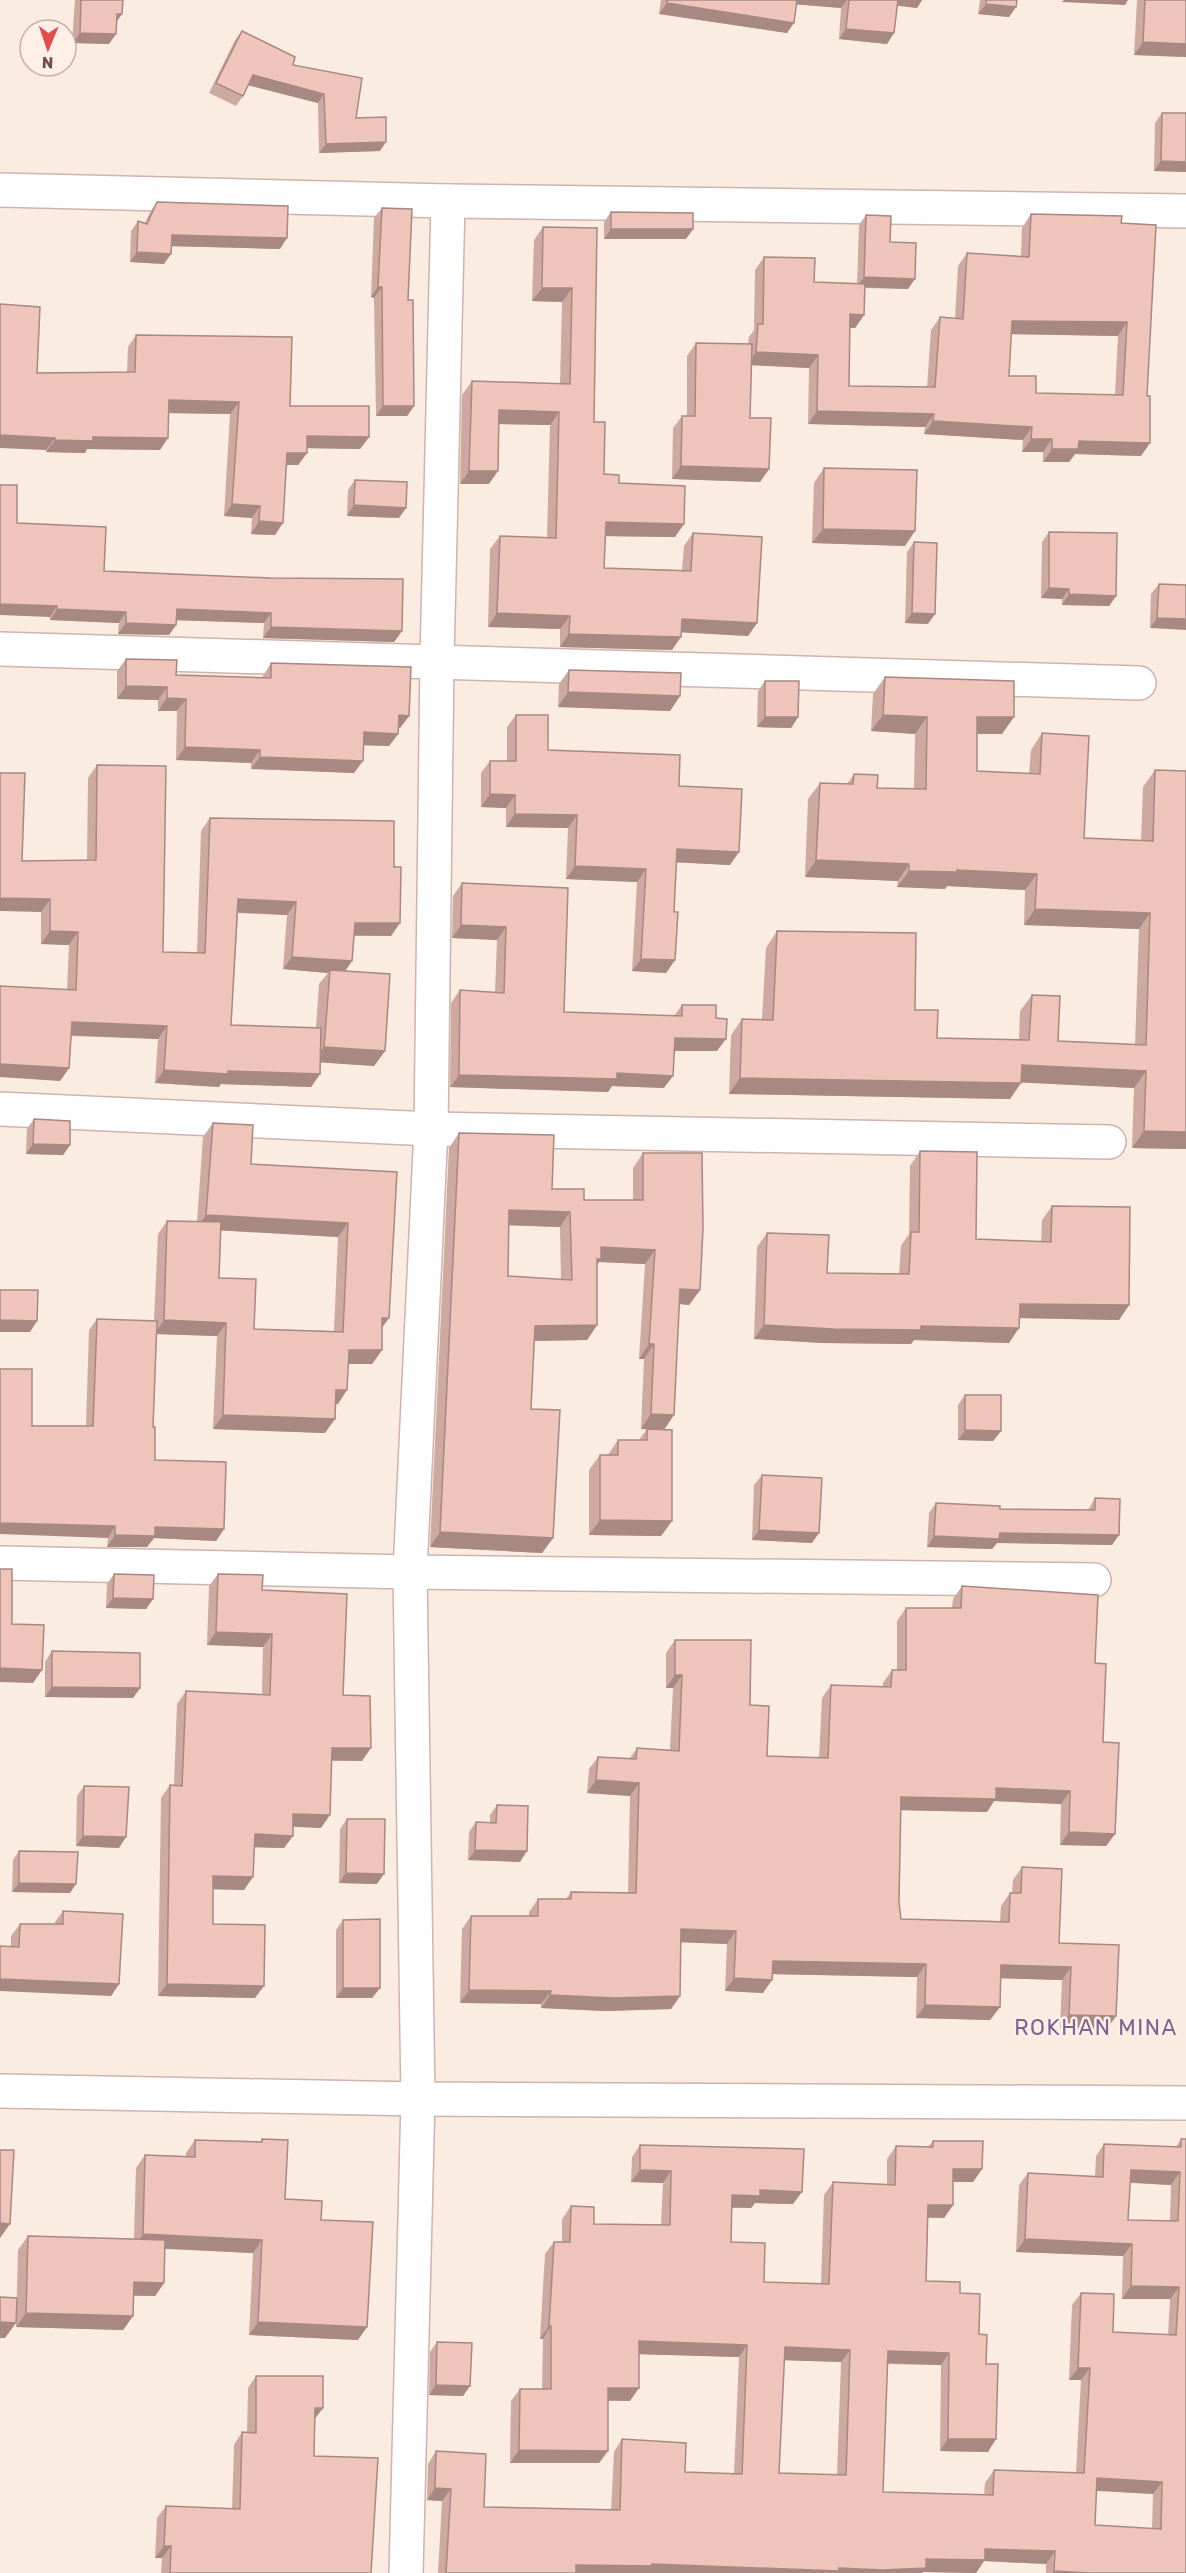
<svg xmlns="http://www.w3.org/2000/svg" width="1186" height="2573" viewBox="0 0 1186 2573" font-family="Rubik,sans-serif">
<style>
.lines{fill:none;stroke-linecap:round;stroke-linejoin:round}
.minor-casing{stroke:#ceb4ac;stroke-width:36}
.minor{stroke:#fff;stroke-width:33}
.wall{fill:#cea9a0;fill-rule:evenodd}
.shaded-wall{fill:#a78982}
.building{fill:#efc4ba;stroke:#a78982;stroke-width:1.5;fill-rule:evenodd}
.labels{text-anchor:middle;stroke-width:5;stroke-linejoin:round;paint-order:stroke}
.quarter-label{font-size:22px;letter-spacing:1.5px;fill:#7b6594;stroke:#fef0e7}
</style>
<rect width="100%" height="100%" fill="#fbece2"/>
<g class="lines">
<g class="minor-casing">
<g id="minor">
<polyline points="0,190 448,201 1186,211"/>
<polyline points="0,649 1139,683"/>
<polyline points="0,1109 431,1129 1109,1142"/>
<polyline points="0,1563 410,1572 1094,1580"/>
<polyline points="0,2091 418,2099 1186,2103"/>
<polyline points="406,2573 418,2099 410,1572 431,1129 437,660 448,201"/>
</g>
</g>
<use href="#minor" class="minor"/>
</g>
<g class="wall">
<polygon points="75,0 123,0 109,44 72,43"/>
<polygon points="661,0 922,0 917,8 897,5 887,44 839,39 841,8 796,4 787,33 659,14"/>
<polygon points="980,0 1017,0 1009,17 978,14"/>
<polygon points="1137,0 1186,0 1186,57 1134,55"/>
<polygon points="242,31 293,65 356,118 380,151 319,153 318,103 248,85 243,96 236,106 209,93 235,40"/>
<polygon points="1162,113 1186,172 1154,171 1155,123"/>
<polygon points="157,202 280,249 172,246 164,264 130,262 131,231 138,221 145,223 150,212"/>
<polygon points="382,208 414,406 407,416 376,416 374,298 371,297 374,218"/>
<polygon points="611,212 693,229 686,239 604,239 604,222"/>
<path d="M1031,214L1121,223L1141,456L1075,454L1069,462H1043V452H1022L1023,440L924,434L925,427L808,424L809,368L751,365L750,418L769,469L760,482L672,479L673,428L682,416H687V356L696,343L748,344L749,337L754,330L755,270L764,257L814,282L857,284L859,225L866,215L890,242L908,289L865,288L864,315L855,328H850L849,386L927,387L931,330L940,317L955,318L958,266L967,253L1021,256L1022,228ZM1011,334L1118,336L1115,395L1036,393L1009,376Z"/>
<polygon points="543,227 597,228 594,422 604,474 619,483 675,537 605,536 604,568 682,570 684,546 693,533 757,623 748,636 682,632 672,650 560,647 560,629 488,627 490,549 500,536 547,537 550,425 499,424 489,484 460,484 462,395 472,381 560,384 562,302 532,301 534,240"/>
<polygon points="136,335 290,406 369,437 360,449 307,448 307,453 298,465 287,465 275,535 251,534 252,518 224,516 230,414 169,413 160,450 87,449 85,453 46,452 37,373 127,372 128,347"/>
<polygon points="824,468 905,546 812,543 814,483"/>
<polygon points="355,480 399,518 347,516 348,490"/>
<polygon points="17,523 104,571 402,631 394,642 263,638 264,623 177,620 176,625 169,635 118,634 119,623 50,620 50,617"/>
<polygon points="1049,532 1116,596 1109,606 1062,605 1062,599 1041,598 1042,542"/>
<polygon points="914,542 928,624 905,623 907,552"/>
<polygon points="1159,584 1186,585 1150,628 1151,594"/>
<polygon points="126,659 176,675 262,678 263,676 271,663 409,716 400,728 398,728 398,734 389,746 363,745 354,773 251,769 251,763 176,760 177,711 158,711 158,700 117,699 117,671"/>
<polygon points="569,670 680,696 670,711 558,707 559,684"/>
<polygon points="885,677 1002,734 977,734 977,771 1029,774 1031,750 1042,733 1084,838 1141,840 1143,787 1155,770 1186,771 1186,764 1186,1149 1132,1148 1134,1088 1021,1082 1010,1099 729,1094 731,1035 742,1019 762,1019 766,948 777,931 915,1010 937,1038 1019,1040 1020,1011 1032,995 1058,1041 1135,1045 1139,929 1024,925 1025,890 947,886 945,889 897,887 898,881 805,877 808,799 820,783 847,784 854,774 877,788 914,789 915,734 871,731 873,694"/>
<polygon points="765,681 798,717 791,728 757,727 758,691"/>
<polygon points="516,715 548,750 679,786 730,865 676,862 674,912 675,960 666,973 632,971 637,882 566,879 568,828 506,827 506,808 481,807 481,773 490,761 507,761 507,727"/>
<path d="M97,765L163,952L197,953L201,831L210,818L391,936H354L352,961L345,971L385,1051L374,1066L320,1062V1074L311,1087L221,1084L219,1087L155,1083L158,1039L71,1036L69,1068L60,1081L67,990L69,945L41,944V912L22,861L87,860L88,778ZM238,913L287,915L283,969L328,973L319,984L316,1028L231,1025Z"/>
<polygon points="462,883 568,888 564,1012 674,1016 682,1005 717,1051 674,1051 664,1088 612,1086 608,1092 450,1087 451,1003 460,990 495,992 497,940 452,938 453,896"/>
<polygon points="34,1119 70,1145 63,1155 26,1154 27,1129"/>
<path d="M213,1123L251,1164L397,1172L382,1328V1350L372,1364H348L338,1404H335L325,1433L213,1429L217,1336L156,1334L153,1427L155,1460L224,1529L216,1541L154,1538L147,1547H107L108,1538L32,1426H86L89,1330L97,1319L154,1321L158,1234L167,1221L197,1222L203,1137ZM220,1230L338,1237L334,1331L254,1329L219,1278Z"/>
<path d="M459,1133L552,1189L584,1200H633V1168L643,1153L700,1290L689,1305L680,1304L664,1429L672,1521L661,1536L589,1535V1470L600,1455H608L618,1440H639L647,1429H641L644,1359H639L645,1264L599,1262L597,1265V1325L587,1340L534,1341L531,1409L553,1538L542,1553L430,1547L449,1148ZM509,1225L560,1227L561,1280L508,1276Z"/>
<polygon points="920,1151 976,1239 1041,1242 1042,1220 1052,1206 1129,1305 1119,1320 1019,1318 1009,1343 914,1340 911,1344 823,1343 754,1339 757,1247 767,1233 827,1273 899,1274 901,1246 909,1234 910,1166"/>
<polygon points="965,1395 1001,1431 993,1441 958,1440 958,1405"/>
<polygon points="762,1475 812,1543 752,1540 754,1485"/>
<polygon points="1095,1498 1112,1545 997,1543 992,1549 927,1547 929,1513 936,1503 1000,1509 1088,1510"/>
<polygon points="114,1574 153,1599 146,1609 106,1608 107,1584"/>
<polygon points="218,1574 262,1590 343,1695 362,1761 331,1761 321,1828 293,1827 284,1848 255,1847 244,1890 213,1889 213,1924 255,1998 158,1996 161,1798 170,1785 174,1785 177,1704 186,1691 262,1694 263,1647 207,1645 209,1586"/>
<polygon points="962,1586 1095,1663 1103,1742 1115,1834 1106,1846 1060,1845 1061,1804 994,1801 987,1812 901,1810 899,1903 901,1919 1000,1921 1001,1906 1010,1893 1012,1893 1013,1880 1022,1867 1059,1943 1107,2029 1060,2028 1062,1980 1000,1978 1000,2007 990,2020 916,2018 917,1977 773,1974 763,1993 725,1991 727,1944 681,1942 680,1996 671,2009 605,2011 541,2008 541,2004 460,2003 462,1929 471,1916 529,1916 529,1912 538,1899 566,1899 571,1892 628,1893 630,1796 587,1793 589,1769 598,1757 630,1758 637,1748 670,1750 673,1688 666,1688 666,1653 675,1640 750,1705 767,1756 819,1758 822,1698 831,1685 883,1687 883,1683 892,1670 897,1670 897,1621 906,1608 952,1608 953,1599"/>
<polygon points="52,1651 140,1688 133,1698 45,1697 45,1662"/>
<polygon points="84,1786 119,1848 76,1846 77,1796"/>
<polygon points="497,1805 520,1862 468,1860 469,1832 476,1822 490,1823 490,1815"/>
<polygon points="347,1819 377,1884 339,1883 340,1829"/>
<polygon points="19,1851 70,1893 12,1892 13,1860"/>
<polygon points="63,1911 119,1984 111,1996 11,1947 11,1936 20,1924 55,1924 55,1922"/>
<polygon points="343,1920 380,1988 372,1998 336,1998 336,1930"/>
<polygon points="262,2139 285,2199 321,2220 358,2340 249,2335 253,2253 165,2249 164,2283 155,2296 134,2296 133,2316 123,2330 16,2327 18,2250 28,2236 134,2239 136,2168 145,2155 186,2156 186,2153 195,2140 260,2142"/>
<path d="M1181,2139L1186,2573H1046V2564L984,2561L976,2573L923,2572L922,2573H438L442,2501L427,2500L428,2464L436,2451L484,2507L611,2510L614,2452L622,2439L685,2472L734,2474L739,2357L639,2354L630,2401H608L599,2463H510L511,2401L520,2389H542L543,2339H540L545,2254L554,2242H562V2219L571,2206L594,2224L661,2225L663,2183L631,2182L632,2157L640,2145L793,2204L755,2203L751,2208H731V2242L764,2282L821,2284L824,2195L833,2182L887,2184V2159L896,2146L928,2147L933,2141L982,2169L973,2182H953V2205L944,2218H928L926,2281L960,2293L979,2334L986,2364L988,2452L940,2451L941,2365L887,2364L883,2492L984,2495L985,2483L994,2470L1076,2473L1081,2380H1069L1072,2305L1081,2293L1113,2332L1168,2335L1170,2299H1122L1123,2256L1016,2252L1019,2185L1028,2173L1095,2176L1096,2156L1104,2144L1176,2147ZM1130,2183L1171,2185L1170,2221L1128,2220ZM784,2360L841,2362L837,2475L779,2473ZM1096,2491L1153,2494L1152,2529L1095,2525Z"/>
<polygon points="437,2342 463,2396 429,2395 430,2352"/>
<polygon points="256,2376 315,2419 314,2456 371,2573 161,2573 162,2558 155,2558 157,2518 166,2506 232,2509 234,2445 242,2432 247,2433 248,2388"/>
</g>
<g class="shaded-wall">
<polygon points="793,0 847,0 841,8 791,4"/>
<polygon points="894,0 922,0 917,8 891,5"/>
<polygon points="1064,0 1128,0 1125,5 1062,2"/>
<polygon points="667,3 794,23 787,33 659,14"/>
<polygon points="986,4 1016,7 1009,17 978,14"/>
<polygon points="117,14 122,14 115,24"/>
<polygon points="846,29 894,33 887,44 839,39"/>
<polygon points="80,33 116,34 109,44 72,43"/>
<polygon points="1143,42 1186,44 1186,57 1134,55"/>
<polygon points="253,75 324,94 318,103 247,85"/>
<polygon points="386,142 380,151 319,153 326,144"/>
<polygon points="1161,161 1186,162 1186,172 1154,171"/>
<polygon points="611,229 693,229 686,239 604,239"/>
<polygon points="172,235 287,238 280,249 165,246"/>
<polygon points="137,252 171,254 164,264 130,262"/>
<polygon points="864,277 915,279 908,289 857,287"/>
<polygon points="378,287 382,287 374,298 371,297"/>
<polygon points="542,288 572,288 562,302 532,301"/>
<polygon points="850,314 864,315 855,328 841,327"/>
<polygon points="1012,321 1127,322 1118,336 1003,334"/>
<polygon points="756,352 818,355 809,368 747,365"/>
<polygon points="169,400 239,402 230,414 160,413"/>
<polygon points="383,406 414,406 407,416 376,416"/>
<polygon points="499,410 559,412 550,425 489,424"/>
<polygon points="817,411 934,414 925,427 808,424"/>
<polygon points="933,421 1032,427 1023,440 924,434"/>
<polygon points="0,435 55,438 46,450 0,448"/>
<polygon points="307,436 369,437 360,449 299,448"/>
<polygon points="93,437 168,438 160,450 87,449 85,453 46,452 55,440"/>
<polygon points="1031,439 1052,439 1043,452 1022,452"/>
<polygon points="1079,441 1150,443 1141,456 1075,454 1069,462 1043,462 1052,449"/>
<polygon points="287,453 307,453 298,465 279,465"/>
<polygon points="681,466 769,469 760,482 672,479"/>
<polygon points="469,471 498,471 489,484 460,484"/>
<polygon points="232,504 260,506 252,518 224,516"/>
<polygon points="354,505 406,508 399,518 347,516"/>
<polygon points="259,521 283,523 275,535 251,534"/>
<polygon points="606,522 684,524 675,537 597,536"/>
<polygon points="823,529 915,531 905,546 812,543"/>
<polygon points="1049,588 1069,589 1062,599 1041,598"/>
<polygon points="1069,594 1116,596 1109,606 1062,605"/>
<polygon points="0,604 57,606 50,617 0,615"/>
<polygon points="57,609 126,612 119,623 50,620"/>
<polygon points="177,609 271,613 264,623 169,620"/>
<polygon points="497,613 570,616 560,629 488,627"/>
<polygon points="912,613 935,614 928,624 905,623"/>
<polygon points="1157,618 1186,619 1186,630 1150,628"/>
<polygon points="682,619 757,623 748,636 673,632"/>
<polygon points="126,623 176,625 169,635 118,634"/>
<polygon points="271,627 402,631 394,642 263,638"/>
<polygon points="569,634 681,637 672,650 560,647"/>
<polygon points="126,686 167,687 158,700 117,699"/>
<polygon points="568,692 680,696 670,711 558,707"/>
<polygon points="167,698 186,699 177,711 158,711"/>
<polygon points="399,715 409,716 400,728 390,728"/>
<polygon points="883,715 927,717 915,734 871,731"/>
<polygon points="765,717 798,717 791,728 757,727"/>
<polygon points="977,717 1014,717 1002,734 966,734"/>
<polygon points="364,732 398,734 389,746 355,745"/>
<polygon points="185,747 260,750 251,763 176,760"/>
<polygon points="260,757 363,761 354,773 251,769"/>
<polygon points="490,794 515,795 506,808 481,807"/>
<polygon points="515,814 577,815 568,828 506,827"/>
<polygon points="677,849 739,852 730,865 668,862"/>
<polygon points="816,860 909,864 898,881 805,877"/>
<polygon points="575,866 646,869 637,882 566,879"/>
<polygon points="957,870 1037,874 1025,890 947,886 945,889 897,887 909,871"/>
<polygon points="0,898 50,899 41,912 0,911"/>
<polygon points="238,899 296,902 287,915 229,912"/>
<polygon points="1035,909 1150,913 1139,929 1024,925"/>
<polygon points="355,923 400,923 391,936 346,935"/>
<polygon points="461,925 506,927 497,940 452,938"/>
<polygon points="50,931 78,932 69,945 41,944"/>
<polygon points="292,957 352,961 343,974 330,970 328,973 283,969"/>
<polygon points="641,959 675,960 666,973 632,971"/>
<polygon points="72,1022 167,1026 158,1039 63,1035"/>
<polygon points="675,1038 726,1039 717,1051 666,1051"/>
<polygon points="324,1047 385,1051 374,1066 314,1062"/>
<polygon points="0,1064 69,1068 60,1081 0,1077"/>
<polygon points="1022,1065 1146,1071 1134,1088 1010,1082"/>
<polygon points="164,1070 228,1071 320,1074 311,1087 221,1084 219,1087 155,1083"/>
<polygon points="617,1073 673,1076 664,1088 612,1086 608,1092 450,1087 459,1075"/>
<polygon points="740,1078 1021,1083 1010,1099 729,1094"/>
<polygon points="1144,1131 1186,1132 1186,1149 1132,1148"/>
<polygon points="33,1144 70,1145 63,1155 26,1154"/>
<polygon points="509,1210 570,1212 560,1227 499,1225"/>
<polygon points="206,1215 348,1223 338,1237 196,1229"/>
<polygon points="601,1247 655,1250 645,1264 599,1262 591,1274"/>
<polygon points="680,1289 700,1290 689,1305 670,1303"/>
<polygon points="1020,1304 1129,1305 1119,1320 1010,1318"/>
<polygon points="382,1318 389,1318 379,1332"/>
<polygon points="0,1320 37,1321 30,1332 0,1332"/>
<polygon points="164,1320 226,1323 217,1336 154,1334"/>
<polygon points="597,1325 587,1340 525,1341 535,1326"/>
<polygon points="764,1325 921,1326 1019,1328 1009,1343 914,1340 911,1344 823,1343 754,1339"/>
<polygon points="649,1344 654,1344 644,1359 639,1359"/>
<polygon points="349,1350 382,1350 372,1364 339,1364"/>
<polygon points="336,1390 347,1390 338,1404 326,1404"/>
<polygon points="651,1414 674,1415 664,1430 641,1429"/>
<polygon points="223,1415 335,1419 325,1433 213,1429"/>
<polygon points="965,1430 1001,1431 993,1441 958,1440"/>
<polygon points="600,1520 672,1521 661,1536 589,1535"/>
<polygon points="0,1523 115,1526 108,1538 0,1534"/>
<polygon points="155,1527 224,1529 216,1541 154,1538 147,1547 107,1547 115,1535"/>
<polygon points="759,1530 819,1533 812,1543 752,1540"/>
<polygon points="440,1532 553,1538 542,1553 430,1547"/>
<polygon points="1000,1533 1119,1535 1112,1545 997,1543 992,1549 927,1547 934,1536"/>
<polygon points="113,1598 153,1599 146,1609 106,1608"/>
<polygon points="216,1632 272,1634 263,1647 207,1645"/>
<polygon points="0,1668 42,1670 33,1683 0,1682"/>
<polygon points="675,1675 682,1675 673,1688 666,1688"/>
<polygon points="52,1687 140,1688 133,1698 45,1697"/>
<polygon points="332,1748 371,1748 362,1761 323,1760"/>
<polygon points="596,1780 639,1783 630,1796 587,1793"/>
<polygon points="996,1788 1070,1791 1061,1804 994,1801 987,1812 892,1810 901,1797"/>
<polygon points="293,1814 330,1815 321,1828 285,1826"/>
<polygon points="1069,1832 1115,1834 1106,1846 1060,1845"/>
<polygon points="255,1834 293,1836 284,1848 247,1847"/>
<polygon points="83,1836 126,1837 119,1848 76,1846"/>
<polygon points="475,1850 527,1851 520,1862 468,1860"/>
<polygon points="346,1873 384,1874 377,1884 339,1883"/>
<polygon points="213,1876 253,1877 244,1890 204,1889"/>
<polygon points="19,1883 76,1884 70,1893 12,1892"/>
<polygon points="681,1929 736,1931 727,1944 672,1942"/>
<polygon points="773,1961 926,1964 917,1977 764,1974"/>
<polygon points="1001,1965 1071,1967 1062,1980 992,1978"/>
<polygon points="734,1978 772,1980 763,1993 725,1991"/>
<polygon points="0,1979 119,1984 111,1996 0,1991"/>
<polygon points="167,1984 264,1986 255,1998 158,1996"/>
<polygon points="343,1988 380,1988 372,1998 336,1998"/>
<polygon points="469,1990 551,1991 541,2004 460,2003"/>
<polygon points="550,1995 680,1996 671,2009 605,2011 541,2008"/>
<polygon points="925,2005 1000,2007 990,2020 916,2018"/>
<polygon points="1069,2015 1116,2016 1107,2029 1060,2028"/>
<polygon points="953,2169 982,2169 973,2182 944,2182"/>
<polygon points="640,2170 671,2171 663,2183 631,2182"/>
<polygon points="1131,2170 1180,2172 1171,2185 1122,2182"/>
<polygon points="760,2190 802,2192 793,2204 755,2203 751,2208 723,2207 732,2195"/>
<polygon points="928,2205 953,2205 944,2218 920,2217"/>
<polygon points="0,2223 10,2224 0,2238"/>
<polygon points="143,2234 262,2240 253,2253 134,2247"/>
<polygon points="1025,2239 1132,2244 1123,2256 1016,2252"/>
<polygon points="134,2282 164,2283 155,2296 124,2295"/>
<polygon points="1131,2286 1179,2287 1170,2299 1122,2299"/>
<polygon points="26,2313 133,2316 123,2330 16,2327"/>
<polygon points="0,2322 16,2323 5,2338 0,2338"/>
<polygon points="258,2322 367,2327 358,2340 249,2335"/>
<polygon points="549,2326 551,2326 543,2339 540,2339"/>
<polygon points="639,2341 747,2345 739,2357 631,2354"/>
<polygon points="785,2347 850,2350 841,2362 776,2360"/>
<polygon points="888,2351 949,2353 941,2365 879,2363"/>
<polygon points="1078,2368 1090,2368 1081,2380 1069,2380"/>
<polygon points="436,2385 470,2386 463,2396 429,2395"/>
<polygon points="608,2388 639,2388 630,2401 600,2400"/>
<polygon points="315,2408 323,2408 314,2420"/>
<polygon points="948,2439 996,2439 988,2452 940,2451"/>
<polygon points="519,2450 608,2451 599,2463 510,2463"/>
<polygon points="1097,2478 1162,2482 1153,2494 1088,2490"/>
<polygon points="435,2488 451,2489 442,2501 427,2500"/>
<polygon points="164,2546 171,2546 162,2558 155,2558"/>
<polygon points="985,2549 1055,2551 1046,2564 984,2561 976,2573 923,2572 922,2573 571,2573 576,2565 652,2564 839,2568 926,2559"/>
<polygon points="1054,2571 1089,2573 1053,2573"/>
</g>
<g class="building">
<polygon points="81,0 123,0 122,14 117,14 116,34 80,33"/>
<polygon points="667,0 797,0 794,23 667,3"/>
<polygon points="849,0 898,0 894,33 846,29"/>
<polygon points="986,0 1017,0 1016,7 986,4"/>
<polygon points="1145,0 1186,0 1186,44 1143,42"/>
<polygon points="242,31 295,57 293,65 362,78 356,118 386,117 386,142 326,144 324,94 253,75 243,96 216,83"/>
<polygon points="1162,113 1186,113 1186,162 1161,161"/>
<polygon points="157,202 288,206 287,238 172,235 171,254 137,252 138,221 147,224"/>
<polygon points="382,208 412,209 408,300 413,300 414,406 383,406 382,287 378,287"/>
<polygon points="611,212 693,213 693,229 611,229"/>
<path d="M1031,214L1122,216L1121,223L1156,225L1147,396H1150V443L1079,441L1078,449H1052V439H1031L1032,427L933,421L934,414L817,411L818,355L756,352L758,324H763L764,257L815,258L814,282L865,284L864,315L850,314L849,386L935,387L940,317L963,319L967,253L1029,257ZM1012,321L1127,322L1123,395L1036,393V376H1009Z"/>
<polygon points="866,215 891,216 890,242 916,243 915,279 864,277"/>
<polygon points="543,227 597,228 594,422 605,422 604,474 619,475 619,483 685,486 684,524 606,522 604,568 691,571 693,533 762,537 757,623 682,619 681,637 569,634 570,616 497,613 500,536 556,538 559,412 499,410 498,471 469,471 472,381 570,384 572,288 542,288"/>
<polygon points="0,304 40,307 37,373 135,372 136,335 292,337 290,406 369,406 369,437 307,436 307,453 287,453 283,523 259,521 260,506 232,504 239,402 169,400 168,438 93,437 93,441 55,440 55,438 0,435"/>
<polygon points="696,343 752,344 750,418 771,418 769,469 681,466 682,416 695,416"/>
<polygon points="824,468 917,470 915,531 823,529"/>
<polygon points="355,480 407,482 406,508 354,505"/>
<polygon points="0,485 17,485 17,523 106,527 104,571 270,578 403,579 402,631 271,627 271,613 177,609 176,625 126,623 126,612 57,609 57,606 0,604"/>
<polygon points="1049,532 1117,533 1116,596 1069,594 1069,589 1049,588"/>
<polygon points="914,542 937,543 935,614 912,613"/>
<polygon points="1159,584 1186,585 1186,619 1157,618"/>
<polygon points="126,659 177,660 176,675 271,678 271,663 411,667 409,716 399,715 398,734 364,732 363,761 260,757 260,750 185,747 186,699 167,698 167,687 126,686"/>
<polygon points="569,670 681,673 680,696 568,692"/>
<polygon points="885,677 1014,681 1014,717 977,717 977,771 1040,774 1042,733 1089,736 1084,838 1153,841 1155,770 1186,771 1186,1132 1144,1131 1146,1071 1022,1065 1021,1083 740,1078 742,1019 773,1020 777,931 916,933 915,1010 938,1010 937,1038 1029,1040 1032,995 1060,996 1058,1041 1146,1045 1150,913 1035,909 1037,874 957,870 957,872 909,871 909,864 816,860 820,783 853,784 854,774 878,775 877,788 926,789 927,717 883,715"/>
<polygon points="765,681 799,681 798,717 765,717"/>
<polygon points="516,715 548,715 548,750 680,755 679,786 742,789 739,852 677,849 674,912 678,912 675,960 641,959 646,869 575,866 577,815 515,814 515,795 490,794 490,761 516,761"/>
<polygon points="97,765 166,766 163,952 205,953 210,818 394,821 394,867 401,867 400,923 355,923 352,961 292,957 296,902 238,899 231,1025 321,1028 320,1074 228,1071 228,1074 164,1070 167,1026 72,1022 69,1068 0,1064 0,986 76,990 78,932 50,931 50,899 0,898 0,773 25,773 22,861 96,860"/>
<polygon points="462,883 568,888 564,1012 682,1016 682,1005 716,1005 716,1018 727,1019 726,1039 675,1038 673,1076 617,1073 617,1079 459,1075 460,990 504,993 506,927 461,925"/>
<polygon points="330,970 390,974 385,1051 324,1047"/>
<polygon points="34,1119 70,1121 70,1145 33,1144"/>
<polygon points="213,1123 253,1125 251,1164 397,1172 389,1318 382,1318 382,1350 349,1350 347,1390 336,1390 335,1419 223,1415 226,1323 164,1320 167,1221 221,1222 219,1278 256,1279 254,1329 343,1332 348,1223 206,1215"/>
<path d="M459,1133L554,1135L552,1189H584V1200H643V1153H702L703,1228L700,1290L680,1289L674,1415L651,1414L654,1344H649L655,1250L601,1247V1259H597V1325L535,1326L531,1409L560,1410L553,1538L440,1532ZM509,1210L570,1212L572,1280L508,1276Z"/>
<polygon points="920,1151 977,1152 976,1239 1051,1242 1052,1206 1130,1207 1129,1305 1020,1304 1019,1328 921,1326 921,1330 833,1329 764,1325 767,1233 829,1235 827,1273 909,1274 911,1232 919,1232"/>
<polygon points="0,1290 38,1290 37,1321 0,1320"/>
<polygon points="97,1319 157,1321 153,1427 155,1427 155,1460 226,1462 224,1529 155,1527 155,1536 115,1535 115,1526 0,1523 0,1369 32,1369 32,1426 93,1426"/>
<polygon points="965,1395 1001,1395 1001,1431 965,1430"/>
<polygon points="647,1429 672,1430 672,1521 600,1520 600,1455 618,1455 618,1440 647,1440"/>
<polygon points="762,1475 822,1478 819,1533 759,1530"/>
<polygon points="1095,1498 1120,1499 1119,1535 1000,1533 999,1539 934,1536 936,1503 1000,1506 1000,1509 1095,1510"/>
<polygon points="0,1569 12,1569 12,1624 44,1625 42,1670 0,1668"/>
<polygon points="114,1574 154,1575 153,1599 113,1598"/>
<polygon points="218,1574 263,1575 262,1590 347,1594 343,1695 370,1696 371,1748 332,1748 330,1815 293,1814 293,1836 255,1834 253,1877 213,1876 213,1924 265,1925 264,1986 167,1984 170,1785 182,1786 186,1691 270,1695 272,1634 216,1632"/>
<polygon points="962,1586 1098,1595 1095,1663 1106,1664 1103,1742 1119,1743 1115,1834 1069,1832 1070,1791 996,1788 996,1799 901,1797 899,1903 901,1919 1009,1922 1010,1893 1021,1893 1022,1867 1062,1869 1059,1943 1119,1945 1116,2016 1069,2015 1071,1967 1001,1965 1000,2007 925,2005 926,1964 773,1961 772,1980 734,1978 736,1931 681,1929 680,1996 614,1998 550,1995 551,1991 469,1990 471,1916 538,1916 538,1899 571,1899 571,1892 636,1893 639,1783 596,1780 598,1757 636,1759 637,1748 679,1751 682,1675 675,1675 675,1640 751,1640 750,1705 769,1706 767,1756 828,1758 831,1685 891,1687 892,1670 906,1670 906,1608 961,1608"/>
<polygon points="52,1651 140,1653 140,1688 52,1687"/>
<polygon points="84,1786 129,1787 126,1837 83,1836"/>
<polygon points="497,1805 528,1806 527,1851 475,1850 476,1822 496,1823"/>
<polygon points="347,1819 385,1819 384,1874 346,1873"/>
<polygon points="19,1851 78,1852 76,1884 19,1883"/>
<polygon points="63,1911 123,1914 119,1984 0,1979 0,1946 19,1947 20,1924 63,1924"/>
<polygon points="380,1919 380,1988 343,1988 343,1920"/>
<polygon points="262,2139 288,2140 285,2199 322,2201 321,2220 373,2222 367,2327 258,2322 262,2240 143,2234 145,2155 195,2157 195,2140 262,2142"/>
<path d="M1181,2139H1186V2573H1089L1054,2571L1055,2551L985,2549V2560L926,2559V2568L883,2570L839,2568V2571L652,2564V2566L576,2565V2573H446L451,2489L435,2488L436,2451L486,2454L484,2507L620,2510L622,2439L686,2443L685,2472L742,2474L747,2345L639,2341V2388H608V2451L519,2450L520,2389H551V2326H549L554,2242H570L571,2206L594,2207V2224L670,2225L671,2171L640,2170V2145L804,2149L802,2192L760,2190V2196L732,2195L731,2242L765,2243L764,2282L829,2284L833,2182L895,2185L896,2146L933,2147V2141H983L982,2169H953V2205H928L926,2281L960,2282V2293L980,2294L979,2334L987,2335L986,2364H998L996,2439H948L949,2353L888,2351L883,2492L993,2495L994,2470L1084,2473L1090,2368H1078L1081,2293L1114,2294L1113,2332L1176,2335L1179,2287L1131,2286L1132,2244L1025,2239L1028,2173L1103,2177L1104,2144L1181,2147ZM1131,2170L1180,2172L1178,2221L1128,2220ZM785,2347L850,2350L846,2475L779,2473ZM1097,2478L1162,2482L1161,2529L1095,2525Z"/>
<polygon points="0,2150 14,2150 10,2224 0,2223"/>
<polygon points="28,2236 165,2240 164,2283 134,2282 133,2316 26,2313"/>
<polygon points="0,2297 17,2298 16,2323 0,2322"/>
<polygon points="437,2342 472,2343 470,2386 436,2385"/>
<polygon points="256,2376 323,2376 323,2408 315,2408 314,2456 378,2458 371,2573 170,2573 171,2546 164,2546 166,2506 240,2509 242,2432 256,2433"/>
</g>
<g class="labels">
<g class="quarter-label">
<text x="1096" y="2035">ROKHAN MINA</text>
</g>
</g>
<g transform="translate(48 48) rotate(182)"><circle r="28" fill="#fef0e7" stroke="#c6b0a8" stroke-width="1.5"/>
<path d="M0-4.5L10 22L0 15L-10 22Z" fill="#e14d4b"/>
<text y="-9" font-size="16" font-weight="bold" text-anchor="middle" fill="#714f49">N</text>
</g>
</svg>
